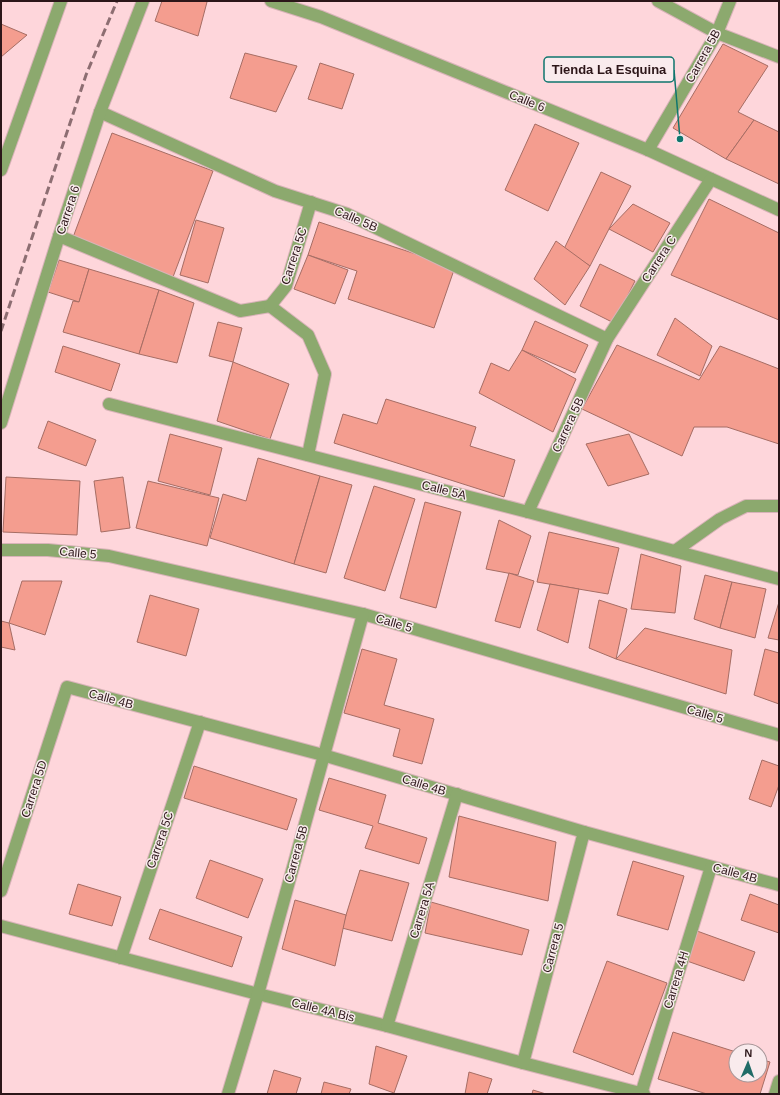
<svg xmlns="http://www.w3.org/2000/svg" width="780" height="1095" viewBox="0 0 780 1095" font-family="Arial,sans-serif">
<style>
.building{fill:#f49d8f;stroke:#a66d64}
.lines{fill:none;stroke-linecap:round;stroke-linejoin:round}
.street-casing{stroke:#d8b3b8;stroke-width:14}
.street{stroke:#8ca96e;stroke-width:12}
.rail{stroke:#8d6e72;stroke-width:3;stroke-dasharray:8 4;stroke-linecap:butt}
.labels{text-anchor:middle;stroke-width:3;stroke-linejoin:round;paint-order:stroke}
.street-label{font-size:12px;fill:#2c1619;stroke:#f9ebed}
.leader{fill:none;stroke:#0f766e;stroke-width:1.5}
.callout-dot{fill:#0f766e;stroke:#f9ebed;stroke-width:1.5}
.callout{fill:#f9ebed;stroke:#0f766e;stroke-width:1.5}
.callout-label{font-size:13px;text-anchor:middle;font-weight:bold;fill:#2c1619}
</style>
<rect width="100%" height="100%" fill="#fed6db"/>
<g class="building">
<polygon points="162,1 205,1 207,2 198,36 155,21"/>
<polygon points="1,24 27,35 1,57"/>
<polygon points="723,44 768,66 738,112 754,120 726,159 673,128"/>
<polygon points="245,53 297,66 276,112 230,98"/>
<polygon points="320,63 354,74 342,109 308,99"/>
<polygon points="754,120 779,132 779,184 726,159"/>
<polygon points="535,124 579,143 548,211 505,190"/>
<polygon points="112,133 213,171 173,277 72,240"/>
<polygon points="601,172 631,186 590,266 564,249"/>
<polygon points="709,199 779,233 779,320 671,275"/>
<polygon points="633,204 670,223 653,252 609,229"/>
<polygon points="196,220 224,228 208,283 180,275"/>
<polygon points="319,222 455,267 434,328 348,299 357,271 308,255"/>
<polygon points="556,241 590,266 565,305 534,279"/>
<polygon points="308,255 348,270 335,304 294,289"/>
<polygon points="59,260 89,269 79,302 48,292"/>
<polygon points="600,264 635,281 614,323 580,306"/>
<polygon points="89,269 159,290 139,354 63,332 73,301 79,302"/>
<polygon points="159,290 194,303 177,363 139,354"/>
<polygon points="675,318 712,346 700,376 657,355"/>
<polygon points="535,321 588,345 575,373 522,350"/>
<polygon points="218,322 242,328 233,362 209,356"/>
<polygon points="617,345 699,380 720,346 779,369 779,444 727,427 694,427 682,456 582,409"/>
<polygon points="63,346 120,364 111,391 55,372"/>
<polygon points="522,350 576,379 553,432 479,393 491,363 509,371"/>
<polygon points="233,362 289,384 270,439 217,421"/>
<polygon points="386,399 476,427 470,446 515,460 504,497 334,443 343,414 377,424"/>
<polygon points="48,421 96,440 86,466 38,448"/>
<polygon points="170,434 222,448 210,495 158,481"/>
<polygon points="629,434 649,474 608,486 586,444"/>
<polygon points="258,458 320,476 294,564 210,538 223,494 246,501"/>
<polygon points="320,476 352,485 326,573 294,564"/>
<polygon points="6,477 80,481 77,535 3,532"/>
<polygon points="123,477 130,528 101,532 94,481"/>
<polygon points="148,481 219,498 207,546 136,528"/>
<polygon points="374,486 415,499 385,591 344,578"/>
<polygon points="425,502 461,512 436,608 400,598"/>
<polygon points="499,520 531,536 518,575 486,569"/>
<polygon points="549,532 619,548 608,594 537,582"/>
<polygon points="641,554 681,566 675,613 631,609"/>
<polygon points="509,573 534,581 520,628 495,621"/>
<polygon points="705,575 732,582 720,628 694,619"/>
<polygon points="22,581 62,581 45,635 9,623"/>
<polygon points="732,582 766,589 755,638 720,628"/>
<polygon points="550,584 579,589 568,643 537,630"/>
<polygon points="150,595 199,609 186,656 137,642"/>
<polygon points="599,600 627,609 616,659 589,648"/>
<polygon points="779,602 779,640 768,638"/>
<polygon points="1,621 9,623 15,650 1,647"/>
<polygon points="645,628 732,650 726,694 616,659"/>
<polygon points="362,649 397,659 384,705 434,719 422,764 393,756 400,729 344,713"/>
<polygon points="765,649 779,653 779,704 754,695"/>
<polygon points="762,760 779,766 779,785 771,807 749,799"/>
<polygon points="194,766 297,799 287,830 184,798"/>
<polygon points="329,778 386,795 378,823 427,838 419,864 365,848 373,826 319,810"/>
<polygon points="459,816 556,842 548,901 449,877"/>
<polygon points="210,860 263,879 248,918 196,898"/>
<polygon points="633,861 684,876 668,930 617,915"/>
<polygon points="360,870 409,883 392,941 342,928"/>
<polygon points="78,884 121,897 112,926 69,914"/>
<polygon points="750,894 779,905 779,933 741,920"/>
<polygon points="295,900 346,915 335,966 282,949"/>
<polygon points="431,902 529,930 522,955 425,933"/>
<polygon points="160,909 242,937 232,967 149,939"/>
<polygon points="697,931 755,952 744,981 687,961"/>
<polygon points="607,961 667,983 633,1075 573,1052"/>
<polygon points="673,1032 736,1052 736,1075 760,1075 760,1059 770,1062 760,1094 707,1094 658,1079"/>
<polygon points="376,1046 407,1056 394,1093 369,1084"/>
<polygon points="274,1070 301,1078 296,1094 267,1094"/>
<polygon points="469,1072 492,1079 487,1094 465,1094"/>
<polygon points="324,1082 351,1089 349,1094 321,1094"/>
<polygon points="533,1090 546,1094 532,1094"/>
</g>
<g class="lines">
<g class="street-casing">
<g id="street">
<polyline points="271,1 321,17 648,150 779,210"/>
<polyline points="658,1 717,33 779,57"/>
<polyline points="100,112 275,191 347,214 607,339"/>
<polyline points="648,150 717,33 730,1"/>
<polyline points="1,170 61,1"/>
<polyline points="59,236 240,311 270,306"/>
<polyline points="270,306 308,335 325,374 308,455"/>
<polyline points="270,306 286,286 311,202"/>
<polyline points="109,404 528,512 779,579"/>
<polyline points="1,423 59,236 100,112 143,1"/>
<polyline points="528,512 607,339 711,179"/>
<polyline points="1,550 48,550 109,556 363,614 779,735"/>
<polyline points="675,551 720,519 746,506 779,506"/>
<polyline points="1,891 67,687 323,755 584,832 779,885"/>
<polyline points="1,926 258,994 387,1026 523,1063 644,1094"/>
<polyline points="121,958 200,722"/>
<polyline points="387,1026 457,794"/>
<polyline points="523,1063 584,832"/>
<polyline points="228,1094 258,994 363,614"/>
<polyline points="641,1094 711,867"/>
<polyline points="775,1094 779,1081"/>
</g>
</g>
<use href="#street" class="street"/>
<polyline class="rail" points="1,331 86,75 117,1"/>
</g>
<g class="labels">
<g class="street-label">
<text transform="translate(703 56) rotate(-61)" y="4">Carrera 5B</text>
<text transform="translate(527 101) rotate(22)" y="4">Calle 6</text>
<text transform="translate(68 210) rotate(-72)" y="4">Carrera 6</text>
<text transform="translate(356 219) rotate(23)" y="4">Calle 5B</text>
<text transform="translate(294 256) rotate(-72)" y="4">Carrera 5C</text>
<text transform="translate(659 259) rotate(-57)" y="4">Carrera C</text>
<text transform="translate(568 425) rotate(-65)" y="4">Carrera 5B</text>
<text transform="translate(444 490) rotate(14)" y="4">Calle 5A</text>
<text transform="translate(78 553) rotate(5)" y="4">Calle 5</text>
<text transform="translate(394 623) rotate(16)" y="4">Calle 5</text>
<text transform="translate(111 699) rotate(15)" y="4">Calle 4B</text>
<text transform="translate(705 714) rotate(16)" y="4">Calle 5</text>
<text transform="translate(424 785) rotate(17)" y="4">Calle 4B</text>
<text transform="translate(34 789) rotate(-72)" y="4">Carrera 5D</text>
<text transform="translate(160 840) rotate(-71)" y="4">Carrera 5C</text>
<text transform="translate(296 854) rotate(-75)" y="4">Carrera 5B</text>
<text transform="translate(735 873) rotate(15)" y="4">Calle 4B</text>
<text transform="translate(422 910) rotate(-73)" y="4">Carrera 5A</text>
<text transform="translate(553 948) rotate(-75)" y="4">Carrera 5</text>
<text transform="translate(676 980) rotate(-73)" y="4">Carrera 4H</text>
<text transform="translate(323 1010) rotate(14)" y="4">Calle 4A Bis</text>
</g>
</g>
<path class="leader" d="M680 139L674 70"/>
<circle class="callout-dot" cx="680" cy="139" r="4"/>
<rect class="callout" x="544" y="57" width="130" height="25" rx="4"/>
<g class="callout-label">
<text x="609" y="74">Tienda La Esquina</text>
</g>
<rect width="780" height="1095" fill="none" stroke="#2c1619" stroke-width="4"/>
<g transform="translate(748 1063) rotate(2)"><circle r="19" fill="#f9ebed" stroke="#a79698"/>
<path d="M0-3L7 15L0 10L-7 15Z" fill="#216c67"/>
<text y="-6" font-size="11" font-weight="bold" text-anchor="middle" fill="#2c1619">N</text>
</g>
</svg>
